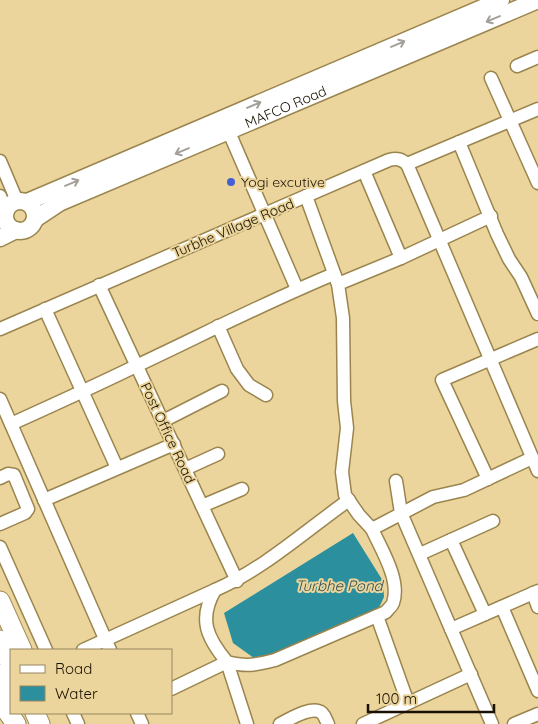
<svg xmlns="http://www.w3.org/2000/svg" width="538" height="724" viewBox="0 0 538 724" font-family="Quicksand,sans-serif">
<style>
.water{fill:#2b8f9d}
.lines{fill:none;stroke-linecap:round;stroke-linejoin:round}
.minor-casing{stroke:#9a854e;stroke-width:15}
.major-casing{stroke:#9a854e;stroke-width:19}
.highway-casing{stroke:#9a854e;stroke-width:21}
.minor{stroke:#fff;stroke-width:12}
.major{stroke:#fff;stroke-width:16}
.highway{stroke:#fff;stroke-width:19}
.oneway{stroke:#a39f99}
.poi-dot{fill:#4460d3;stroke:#ebd59c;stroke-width:2}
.labels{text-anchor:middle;stroke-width:4;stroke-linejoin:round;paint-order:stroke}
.street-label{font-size:14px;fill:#181000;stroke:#ebd59c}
.poi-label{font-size:14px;fill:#181000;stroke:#ebd59c;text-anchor:start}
.water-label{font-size:15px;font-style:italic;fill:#325055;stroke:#ebd59c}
</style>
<rect width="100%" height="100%" fill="#ebd59c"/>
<polygon class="water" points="353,533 383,581 384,597 377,612 258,661 233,643 224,613"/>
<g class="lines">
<g class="minor-casing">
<g id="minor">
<polyline points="517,66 538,57"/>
<polyline points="491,78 538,183"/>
<polyline points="225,123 297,289"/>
<polyline points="459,142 497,234 509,259 521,277 538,314"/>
<polyline points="0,161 17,201"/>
<polyline points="407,164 538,109"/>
<polyline points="364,171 401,258"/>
<polyline points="0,196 6,210"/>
<polyline points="306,196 338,284 343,318 344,401 347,428 342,472 345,495 359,515 372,529 433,497 464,490 532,458"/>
<polyline points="99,285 237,581"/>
<polyline points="45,309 117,468"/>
<polyline points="218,326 237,369 249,385 266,395"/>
<path d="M0,329L389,160C397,158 401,159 407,164L538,471"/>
<polyline points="0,399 110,650"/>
<polyline points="163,421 222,391"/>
<path d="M11,424C53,405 95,386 136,366C202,335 266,302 334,274L338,284L401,258L491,216"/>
<polyline points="185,469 218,454"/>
<polyline points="0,478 8,474 14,475 28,509 25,513 0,524"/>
<polyline points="488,479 442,380 538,339"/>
<polyline points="396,481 401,513 492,724"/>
<polyline points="44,500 174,444"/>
<path d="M349,500C305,531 264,569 215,590C198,619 207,638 227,662C247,667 255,665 275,660L386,612C388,609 392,606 393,603C401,580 381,549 372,529"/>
<polyline points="202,506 242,489"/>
<polyline points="451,540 485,614"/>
<polyline points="0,547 46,650"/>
<polyline points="420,554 493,521"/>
<polyline points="533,593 538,607"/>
<polyline points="502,607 538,691"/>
<polyline points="377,616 408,703"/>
<polyline points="451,629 538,591"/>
<polyline points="83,650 215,590"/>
<polyline points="171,689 227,662 247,724"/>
<polyline points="73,713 78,724"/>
<polyline points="137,713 142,724"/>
<path d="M280,724C290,719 312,705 322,713C325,716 326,720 328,724"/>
<polyline points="363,724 471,674"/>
<polyline points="514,724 538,714"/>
</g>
</g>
<g class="major-casing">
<g id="major">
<circle cx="20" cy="216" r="15"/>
<polyline points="27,202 501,0"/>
<path id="s1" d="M35,219L59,203L538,0"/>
<polyline points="0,238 16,230"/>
</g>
</g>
<g class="highway-casing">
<g id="highway">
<polyline points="0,601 22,650"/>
<polyline points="0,640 11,665"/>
<polyline points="0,674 11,702"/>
<polyline points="0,701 16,724"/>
<polyline points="35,713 40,724"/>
</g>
</g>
<use href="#minor" class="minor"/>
<use href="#major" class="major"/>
<use href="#highway" class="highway"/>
</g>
<defs><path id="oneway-shaft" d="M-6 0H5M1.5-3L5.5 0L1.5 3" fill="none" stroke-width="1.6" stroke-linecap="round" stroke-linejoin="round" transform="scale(1.25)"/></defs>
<g class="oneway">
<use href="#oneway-shaft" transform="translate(493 19) rotate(157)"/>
<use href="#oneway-shaft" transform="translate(398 44) rotate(-23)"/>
<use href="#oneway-shaft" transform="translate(254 105) rotate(-23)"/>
<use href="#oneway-shaft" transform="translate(182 151) rotate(157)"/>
<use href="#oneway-shaft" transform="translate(72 183) rotate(-23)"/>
</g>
<circle class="poi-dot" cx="231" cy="182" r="5"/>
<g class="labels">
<g class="street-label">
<text dy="5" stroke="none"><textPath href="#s1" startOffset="275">MAFCO Road</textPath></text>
<text transform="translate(233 228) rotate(-23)" y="5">Turbhe Village Road</text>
<text transform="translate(168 433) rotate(65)" y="5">Post Office Road</text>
</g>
<g class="poi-label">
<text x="241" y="187">Yogi excutive</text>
</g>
<g class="water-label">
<text x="339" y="591">Turbhe Pond</text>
</g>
</g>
<rect x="10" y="649" width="162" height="65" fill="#ebd59c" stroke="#97865e"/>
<rect x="20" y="665" width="25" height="8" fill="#ffffff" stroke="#97865e"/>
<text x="55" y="674" font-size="15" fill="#181000">Road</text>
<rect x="20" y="686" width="25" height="15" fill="#2b8f9d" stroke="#97865e"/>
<text x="55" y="699" font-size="15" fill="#181000">Water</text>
<path d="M368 704v8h126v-8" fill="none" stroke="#181000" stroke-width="2.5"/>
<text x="376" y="704" font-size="15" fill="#181000" stroke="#ebd59c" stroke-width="4" paint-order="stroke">100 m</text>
</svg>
